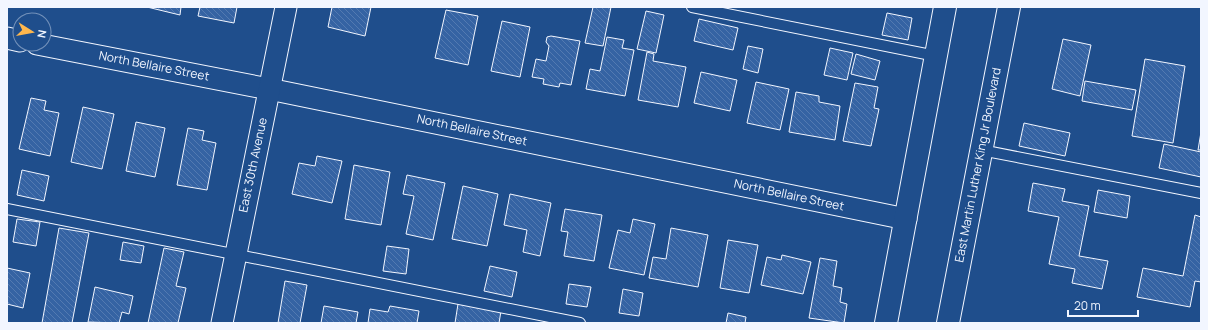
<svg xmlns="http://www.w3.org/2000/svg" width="1208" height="330" viewBox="0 0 1208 330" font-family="Manrope,sans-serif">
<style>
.building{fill:url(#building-back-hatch);stroke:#f2f6ff}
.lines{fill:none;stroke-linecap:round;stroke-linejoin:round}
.service-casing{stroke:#f2f6ff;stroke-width:12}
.minor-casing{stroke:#f2f6ff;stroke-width:23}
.secondary-casing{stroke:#f2f6ff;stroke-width:24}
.service{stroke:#1f4e8c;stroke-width:10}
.minor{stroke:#1f4e8c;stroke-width:21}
.secondary{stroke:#1f4e8c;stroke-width:22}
.labels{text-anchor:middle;stroke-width:3;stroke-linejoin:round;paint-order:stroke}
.street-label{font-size:12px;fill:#f2f6ff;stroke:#1f4e8c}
</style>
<defs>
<pattern id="building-back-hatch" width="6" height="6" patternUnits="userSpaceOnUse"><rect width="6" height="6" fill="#3563a3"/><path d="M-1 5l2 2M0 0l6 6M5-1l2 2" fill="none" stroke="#537ab1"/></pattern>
</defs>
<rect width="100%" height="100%" fill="#1f4e8c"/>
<g class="building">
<polygon points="147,7 181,7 180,15"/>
<polygon points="200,7 237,7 234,23 198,16"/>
<polygon points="332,7 371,7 365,36 328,27"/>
<polygon points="593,7 611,7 603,46 585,43"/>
<polygon points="446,10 478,16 468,65 435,58"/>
<polygon points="646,11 664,15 656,53 637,49"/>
<polygon points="887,13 912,18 908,40 882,35"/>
<polygon points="699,19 738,28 733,50 694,41"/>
<polygon points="502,21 530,27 520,77 491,71"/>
<polygon points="551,36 580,41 571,85 560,83 559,87 543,84 544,79 532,77 536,59 546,61 549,46 546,42 547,37"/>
<polygon points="607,37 624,40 622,48 634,50 625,96 586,89 590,69 600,71"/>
<polygon points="1063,39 1091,45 1080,96 1052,89"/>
<polygon points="748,46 763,49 758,73 743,69"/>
<polygon points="830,48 853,53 847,80 824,75"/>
<polygon points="647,52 654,54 653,61 686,67 678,107 638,100"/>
<polygon points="856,54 880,61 875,80 851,74"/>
<polygon points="1145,59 1185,66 1173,143 1132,136"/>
<polygon points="701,72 737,80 730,111 694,103"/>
<polygon points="1085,81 1136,90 1132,110 1082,101"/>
<polygon points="756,82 789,89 780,130 747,123"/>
<polygon points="855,83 878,87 874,108 879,109 871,146 843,141"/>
<polygon points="796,92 819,96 819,102 840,106 835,140 789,132"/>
<polygon points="31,98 46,101 44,110 59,113 50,156 19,149"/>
<polygon points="83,107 114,114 102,169 71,162"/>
<polygon points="136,122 165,128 155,177 126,171"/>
<polygon points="1024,123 1070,133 1065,156 1019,146"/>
<polygon points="188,128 204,131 202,140 216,143 207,190 177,185"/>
<polygon points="1201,132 1201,150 1198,150"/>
<polygon points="1164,144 1201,152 1201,177 1159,168"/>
<polygon points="317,156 342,161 332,203 292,194 299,163 315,166"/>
<polygon points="354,165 390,172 381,225 345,219"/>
<polygon points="22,170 49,176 44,201 17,195"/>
<polygon points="407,175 445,183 433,240 406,234 414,196 403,194"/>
<polygon points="1033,183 1065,189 1062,201 1089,206 1079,256 1108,261 1102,289 1072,283 1075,269 1049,264 1059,217 1028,211"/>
<polygon points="463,186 498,194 487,246 452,239"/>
<polygon points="1098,190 1130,196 1127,218 1094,212"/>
<polygon points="510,194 551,203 540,256 523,252 527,230 504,225"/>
<polygon points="565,209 602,215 594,261 564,256 568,232 561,231"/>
<polygon points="1195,215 1201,217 1201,282 1195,281 1190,307 1137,297 1143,268 1183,276"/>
<polygon points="17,219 40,222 36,246 13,242"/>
<polygon points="633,219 655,224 644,275 609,268 618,230 630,233"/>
<polygon points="59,228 89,233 72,323 42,323"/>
<polygon points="671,228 708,235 698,287 649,278 653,257 666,259"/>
<polygon points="728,240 758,245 749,293 720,288"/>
<polygon points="123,242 144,246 141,263 120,260"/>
<polygon points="387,246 409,249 406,274 383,271"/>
<polygon points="164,248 184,252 176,286 186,288 178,323 148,323"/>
<polygon points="782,255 811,262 803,294 761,285 767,257 781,260"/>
<polygon points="820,258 837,261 833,286 842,288 840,302 847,304 844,323 809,318"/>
<polygon points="490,266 517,272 512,297 484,291"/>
<polygon points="7,268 30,273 23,308 7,304"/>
<polygon points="285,281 307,285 300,323 278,323"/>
<polygon points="569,284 591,287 587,307 566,304"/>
<polygon points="95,287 133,296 129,314 122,312 119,323 88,322"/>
<polygon points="623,289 643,293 639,316 619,313"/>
<polygon points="458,304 501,311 499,323 455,323"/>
<polygon points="324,306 358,312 356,323 321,323"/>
<polygon points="390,306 419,311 417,323 368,323 370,309 388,312"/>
<polygon points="728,313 746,317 745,323 726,323"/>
</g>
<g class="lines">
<g class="service-casing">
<g id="service">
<polyline points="692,7 936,56"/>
<polyline points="981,150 1201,193"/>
<polyline points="7,209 580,323"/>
</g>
</g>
<g class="minor-casing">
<g id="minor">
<polyline points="7,38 20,41"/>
<polyline points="37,44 269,89 906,219"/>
<polyline points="222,323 286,7"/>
</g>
</g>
<g class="secondary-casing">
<g id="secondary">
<polyline points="886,323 945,7"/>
<polyline points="948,323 1009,7"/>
</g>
</g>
<use href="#service" class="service"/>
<use href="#minor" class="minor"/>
<use href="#secondary" class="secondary"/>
</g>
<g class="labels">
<g class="street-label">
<text transform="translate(154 66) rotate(11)" y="4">North Bellaire Street</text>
<text transform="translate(472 130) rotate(12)" y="4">North Bellaire Street</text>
<text transform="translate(253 165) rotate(-78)" y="4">East 30th Avenue</text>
<text transform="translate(978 165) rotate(-79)" y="4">East Martin Luther King Jr Boulevard</text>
<text transform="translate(789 195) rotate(12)" y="4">North Bellaire Street</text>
</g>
</g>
<rect width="1208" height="330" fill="none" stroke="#f2f6ff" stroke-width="16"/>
<g transform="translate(32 32) rotate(101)"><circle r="19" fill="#1f4e8c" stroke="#7391ba"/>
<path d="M0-3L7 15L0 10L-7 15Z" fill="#ffb74d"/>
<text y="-6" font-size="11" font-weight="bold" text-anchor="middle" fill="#f2f6ff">N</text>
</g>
<path d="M1068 310v6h70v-6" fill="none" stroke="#f2f6ff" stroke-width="2"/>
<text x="1074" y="310" font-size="12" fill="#f2f6ff" stroke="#1f4e8c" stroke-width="3" paint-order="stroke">20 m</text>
</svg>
